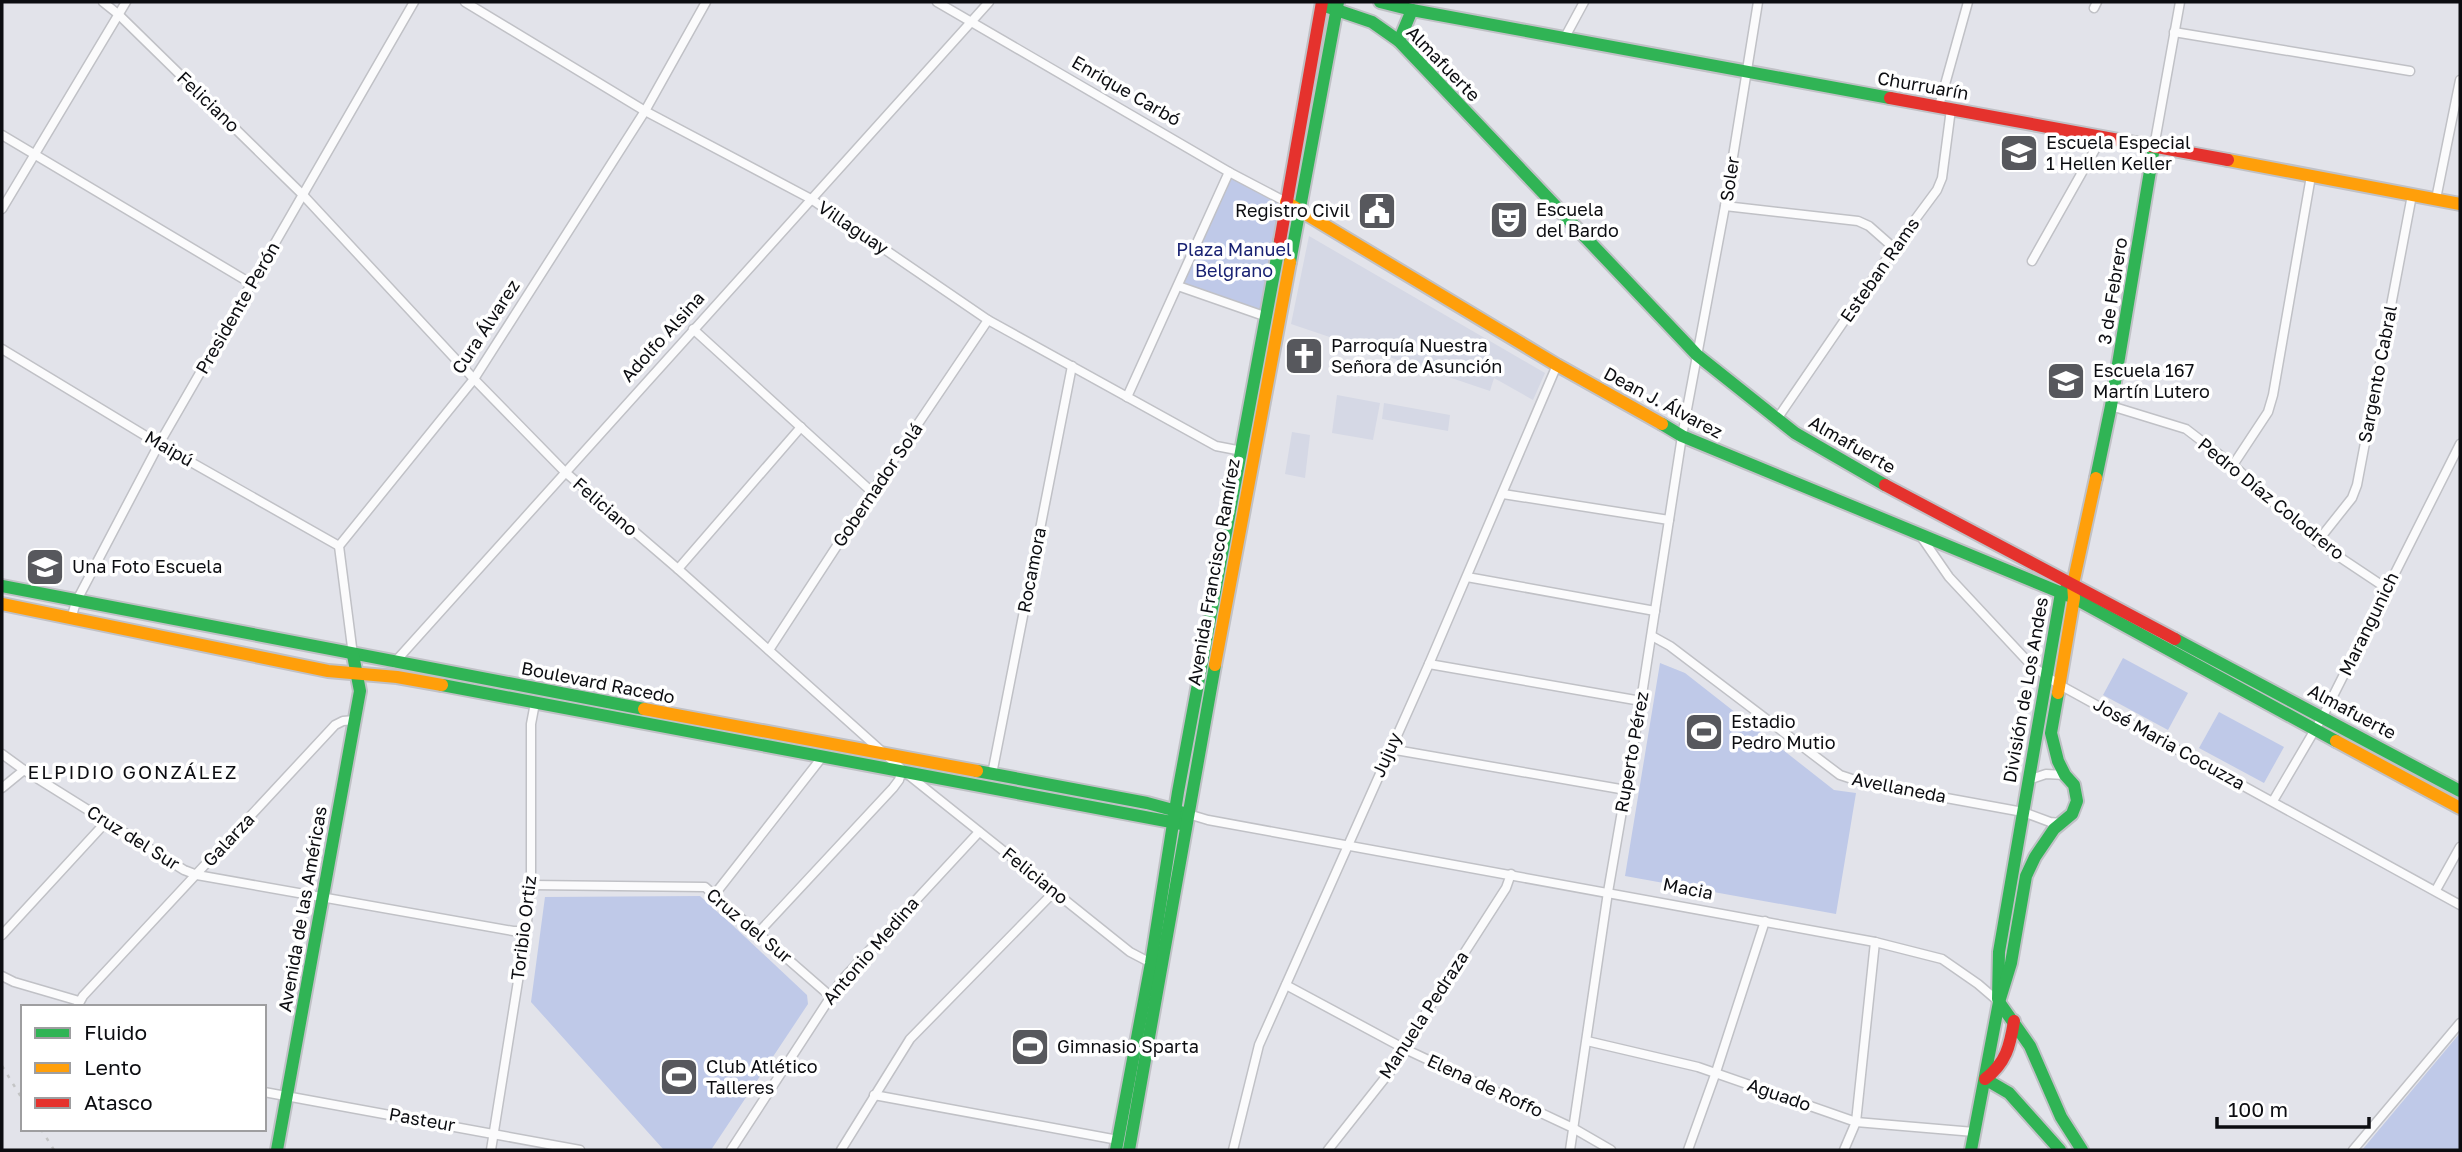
<svg xmlns="http://www.w3.org/2000/svg" width="2462" height="1152" viewBox="0 0 2462 1152" font-family="'Golos Text',sans-serif">
<style>
.built{fill:#d5d8e5}
.green{fill:#bfc9e8}
.lines{fill:none;stroke-linecap:round;stroke-linejoin:round}
.street-casing{stroke:#c0c1c6;stroke-width:11}
.fast-casing{stroke:#c0c1c6;stroke-width:16}
.slow-casing{stroke:#c0c1c6;stroke-width:16}
.jam-casing{stroke:#c0c1c6;stroke-width:16}
.street{stroke:#fbfbfc;stroke-width:8}
.fast{stroke:#30b455;stroke-width:12}
.slow{stroke:#ff9f0a;stroke-width:12}
.jam{stroke:#e5322d;stroke-width:12}
.rail{stroke:#c3c4c5;stroke-width:2.5;stroke-dasharray:3.5 7;stroke-linecap:butt}
.labels{text-anchor:middle;stroke-width:7;stroke-linejoin:round;paint-order:stroke}
.street-label{font-size:18px;fill:#0c0d11;stroke:#fff}
.poi-label{font-size:18px;fill:#0c0d11;stroke:#fff;text-anchor:start}
.park-label{font-size:18px;fill:#182172;stroke:#fff}
.neighbourhood-label{font-size:19px;letter-spacing:2px;fill:#0c0d11;stroke:#fff}
</style>
<rect width="100%" height="100%" fill="#e2e3ea"/>
<g class="built">
<polygon points="1309,236 1545,373 1533,400 1494,378 1490,391 1291,324"/>
<polygon points="1337,395 1380,403 1373,440 1332,433"/>
<polygon points="1384,403 1450,415 1448,431 1382,419"/>
<polygon points="1292,432 1310,435 1305,478 1285,474"/>
</g>
<g class="green">
<polygon points="1229,172 1286,202 1267,317 1178,286"/>
<polygon points="2123,658 2188,693 2168,730 2103,695"/>
<polygon points="1660,663 1685,673 1834,790 1856,793 1836,914 1625,876"/>
<polygon points="2219,712 2284,747 2264,783 2199,748"/>
<polygon points="700,896 723,917 728,918 728,921 807,995 808,1004 711,1150 663,1149 531,1002 545,897"/>
<polygon points="2460,1033 2460,1150 2362,1150"/>
</g>
<g class="lines">
<g class="street-casing">
<g id="street">
<polyline points="103,2 118,14 303,195 474,379 565,472 678,569 906,773 1130,952 1151,963"/>
<polyline points="465,2 645,111 811,199 988,320 1216,446 1242,451"/>
<polyline points="937,2 1229,172 1286,202"/>
<polyline points="2094,8 2097,2"/>
<polyline points="2174,32 2410,71"/>
<polyline points="1564,39 1584,2"/>
<polyline points="1939,106 1968,2"/>
<polyline points="2,135 252,284"/>
<polyline points="2154,147 2180,2"/>
<polyline points="2436,199 2460,80"/>
<polyline points="1725,206 1858,221 1869,226 1894,248"/>
<polyline points="2,209 126,2"/>
<polyline points="2032,261 2102,137"/>
<polyline points="1178,286 1267,317"/>
<polyline points="693,329 872,492"/>
<polyline points="2,349 159,444 339,546"/>
<polyline points="1127,397 1229,172"/>
<polyline points="2111,406 2186,429 2233,465 2317,542 2386,588"/>
<polyline points="1777,419 1894,248 1937,190 1942,178 1951,109"/>
<polyline points="2233,465 2268,412 2273,395 2311,176"/>
<polyline points="1503,494 1669,520"/>
<polyline points="1920,535 1949,577 2032,666 2058,684 2460,905"/>
<polyline points="2317,542 2352,498 2357,485 2412,195"/>
<polyline points="678,569 801,427"/>
<polyline points="1467,577 1655,611"/>
<polyline points="71,619 76,602 159,444 414,2"/>
<polyline points="1652,636 1670,646 1840,775 1864,783 2023,812 2050,822 2061,823"/>
<polyline points="769,650 872,492 988,320"/>
<polyline points="353,655 339,546 474,379 645,111 706,2"/>
<polyline points="394,663 989,2"/>
<polyline points="1429,664 1641,701"/>
<polyline points="1390,749 1626,790"/>
<polyline points="2,754 24,770 184,870 197,875 513,931 526,931"/>
<polyline points="992,774 1072,366"/>
<polyline points="2028,780 2046,774 2065,775"/>
<polyline points="2,788 24,770"/>
<polyline points="2273,801 2323,716 2460,444"/>
<polyline points="1188,814 1208,820 1875,942 1942,959 1978,984 1999,1002"/>
<polyline points="531,885 705,887 829,995"/>
<polyline points="2436,890 2460,847"/>
<polyline points="715,894 823,756"/>
<polyline points="758,933 893,788 899,780 902,770"/>
<polyline points="2,935 106,822"/>
<polyline points="2,976 14,982 79,1001"/>
<polyline points="1286,985 1405,1049 1573,1128 1611,1150"/>
<polyline points="77,1007 83,996 335,725 343,721 355,720"/>
<polyline points="1587,1041 1698,1067 1856,1122 1974,1132"/>
<polyline points="264,1092 580,1150"/>
<polyline points="874,1095 1118,1140"/>
<polyline points="491,1150 526,931 531,885 531,724 535,703"/>
<polyline points="731,1150 841,981 979,832"/>
<polyline points="841,1150 910,1039 1054,892"/>
<polyline points="1233,1150 1259,1045 1429,664 1557,365"/>
<polyline points="1328,1150 1396,1064 1409,1039 1506,888 1511,874"/>
<polyline points="1570,1150 1608,892 1641,701 1682,436 1725,206 1758,2"/>
<polyline points="1688,1150 1716,1072 1765,921"/>
<polyline points="1844,1150 1856,1122 1875,942"/>
<polyline points="2353,1150 2460,1023"/>
</g>
</g>
<g class="fast-casing">
<g id="fast">
<polyline points="1380,2 1412,10 1890,98"/>
<polyline points="1322,5 1372,22 1399,41 1697,355 1795,433 1885,485"/>
<polyline points="1399,41 1412,10"/>
<polyline points="1290,262 1338,2"/>
<polyline points="1662,424 1682,436 2074,598 2336,741"/>
<polyline points="2096,478 2111,406 2154,147"/>
<polyline points="2,586 644,709"/>
<polyline points="2175,639 2460,791"/>
<polyline points="442,685 1182,824"/>
<polyline points="977,771 1147,803 1184,813"/>
<polyline points="1998,999 1999,952 2061,593 2067,588"/>
<polyline points="1999,1002 2030,1046 2061,1117 2082,1150"/>
<polyline points="1985,1079 2009,1093 2060,1150"/>
<polyline points="277,1150 360,691 353,655"/>
<polyline points="1116,1150 1151,963 1178,792 1280,241"/>
<polyline points="1129,1150 1215,665"/>
<polyline points="1971,1150 1999,1002 2011,963 2026,876 2035,857 2054,829 2072,814 2077,801 2074,785 2065,775 2058,761 2051,733 2058,693"/>
</g>
</g>
<g class="slow-casing">
<g id="slow">
<polyline points="2228,160 2460,204"/>
<polyline points="1286,202 1557,365 1662,424"/>
<polyline points="2,604 328,671 397,677 442,685"/>
<polyline points="1215,665 1290,262"/>
<polyline points="2058,693 2074,598 2073,584 2096,478"/>
<polyline points="644,709 977,771"/>
<polyline points="2336,741 2460,808"/>
</g>
</g>
<g class="jam-casing">
<g id="jam">
<polyline points="1890,98 2228,160"/>
<polyline points="1280,241 1322,2"/>
<polyline points="1885,485 2175,639"/>
<path d="M1985,1079C2006,1063 2010,1046 2014,1021"/>
</g>
</g>
<use href="#street" class="street"/>
<use href="#fast" class="fast"/>
<use href="#slow" class="slow"/>
<use href="#jam" class="jam"/>
<g class="rail">
<polyline points="2,1066 23,1100"/>
<polyline points="41,1129 54,1150"/>
</g>
</g>
<defs>
<g id="school-square" transform="scale(2.0125)"><rect x="-9" y="-9" width="18" height="18" rx="4" fill="#57585d" stroke="#fff"/><path d="M0-5L7-2L0 1L-7-2ZM-4 1L0 2.5L4 1V4Q0 6-4 4Z" fill="#fff"/></g>
<g id="civic-square" transform="scale(2.0125)"><rect x="-9" y="-9" width="18" height="18" rx="4" fill="#57585d" stroke="#fff"/><path d="M-.6-6.5H3V-4.5H.6V-3L4-1V1h2V6H-6V1h2V-1L-.6-3ZM-1.2 2.5V6h2.4V2.5Z" fill="#fff"/></g>
<g id="theatre-square" transform="scale(2.0125)"><rect x="-9" y="-9" width="18" height="18" rx="4" fill="#57585d" stroke="#fff"/><path d="M-5-5.5Q0-4 5-5.5V0Q5 5 0 6Q-5 5-5 0ZM-3.3-2.5H-1v1.5H-3.3ZM1-2.5H3.3v1.5H1ZM-2.8 1Q0 5.5 2.8 1Z" fill="#fff"/></g>
<g id="church-square" transform="scale(2.0125)"><rect x="-9" y="-9" width="18" height="18" rx="4" fill="#57585d" stroke="#fff"/><path d="M-1.2-6h2.4v3.5h3.3v2.4h-3.3V6h-2.4V-.1h-3.3v-2.4h3.3Z" fill="#fff"/></g>
<g id="stadium-square" transform="scale(2.0125)"><rect x="-9" y="-9" width="18" height="18" rx="4" fill="#57585d" stroke="#fff"/><path d="M0-5a6.5 5 0 1 0 0 10a6.5 5 0 1 0 0-10ZM-3.5-1.8h7v3.6h-7Z" fill="#fff"/></g>
</defs>
<g fill-rule="evenodd">
<use href="#school-square" x="2019" y="153"/>
<use href="#civic-square" x="1377" y="211"/>
<use href="#theatre-square" x="1509" y="220"/>
<use href="#church-square" x="1304" y="356"/>
<use href="#school-square" x="2066" y="381"/>
<use href="#school-square" x="45" y="567"/>
<use href="#stadium-square" x="1704" y="732"/>
<use href="#stadium-square" x="1030" y="1047"/>
<use href="#stadium-square" x="679" y="1077"/>
</g>
<g class="labels">
<g class="street-label">
<text transform="translate(1443 64) rotate(46)" y="6">Almafuerte</text>
<text transform="translate(1923 86) rotate(10)" y="6">Churruarín</text>
<text transform="translate(1126 91) rotate(30)" y="6">Enrique Carbó</text>
<text transform="translate(208 102) rotate(44)" y="6">Feliciano</text>
<text transform="translate(1730 179) rotate(-81)" y="6">Soler</text>
<text transform="translate(853 228) rotate(34)" y="6">Villaguay</text>
<text transform="translate(1880 270) rotate(-55)" y="6">Esteban Rams</text>
<text transform="translate(2113 291) rotate(-81)" y="6">3 de Febrero</text>
<text transform="translate(238 308) rotate(-60)" y="6">Presidente Perón</text>
<text transform="translate(486 327) rotate(-57)" y="6">Cura Álvarez</text>
<text transform="translate(663 337) rotate(-48)" y="6">Adolfo Alsina</text>
<text transform="translate(2378 374) rotate(-79)" y="6">Sargento Cabral</text>
<text transform="translate(1663 403) rotate(28)" y="6">Dean J. Álvarez</text>
<text transform="translate(1852 445) rotate(30)" y="6">Almafuerte</text>
<text transform="translate(169 449) rotate(30)" y="6">Maipú</text>
<text transform="translate(878 485) rotate(-56)" y="6">Gobernador Solá</text>
<text transform="translate(2271 499) rotate(39)" y="6">Pedro Díaz Colodrero</text>
<text transform="translate(605 507) rotate(41)" y="6">Feliciano</text>
<text transform="translate(1032 570) rotate(-79)" y="6">Rocamora</text>
<text transform="translate(1214 572) rotate(-80)" y="6">Avenida Francisco Ramírez</text>
<text transform="translate(2369 624) rotate(-64)" y="6">Marangunich</text>
<text transform="translate(598 683) rotate(11)" y="6">Boulevard Racedo</text>
<text transform="translate(2026 690) rotate(-80)" y="6">División de Los Andes</text>
<text transform="translate(2352 712) rotate(28)" y="6">Almafuerte</text>
<text transform="translate(2169 744) rotate(29)" y="6">José Maria Cocuzza</text>
<text transform="translate(1632 752) rotate(-80)" y="6">Ruperto Pérez</text>
<text transform="translate(1387 755) rotate(-66)" y="6">Jujuy</text>
<text transform="translate(1899 788) rotate(11)" y="6">Avellaneda</text>
<text transform="translate(133 838) rotate(32)" y="6">Cruz del Sur</text>
<text transform="translate(229 840) rotate(-47)" y="6">Galarza</text>
<text transform="translate(1035 876) rotate(39)" y="6">Feliciano</text>
<text transform="translate(1688 889) rotate(11)" y="6">Macia</text>
<text transform="translate(303 909) rotate(-80)" y="6">Avenida de las Américas</text>
<text transform="translate(749 926) rotate(40)" y="6">Cruz del Sur</text>
<text transform="translate(524 928) rotate(-83)" y="6">Toribio Ortiz</text>
<text transform="translate(871 951) rotate(-49)" y="6">Antonio Medina</text>
<text transform="translate(1424 1015) rotate(-57)" y="6">Manuela Pedraza</text>
<text transform="translate(1485 1086) rotate(25)" y="6">Elena de Roffo</text>
<text transform="translate(1779 1095) rotate(19)" y="6">Aguado</text>
<text transform="translate(422 1120) rotate(10)" y="6">Pasteur</text>
</g>
<g class="poi-label">
<text x="2046" y="149">Escuela Especial<tspan x="2046" dy="21">1 Hellen Keller</tspan></text>
<text x="1536" y="216">Escuela<tspan x="1536" dy="21">del Bardo</tspan></text>
<text x="1350" y="217" text-anchor="end">Registro Civil</text>
<text x="1331" y="352">Parroquía Nuestra<tspan x="1331" dy="21">Señora de Asunción</tspan></text>
<text x="2093" y="377">Escuela 167<tspan x="2093" dy="21">Martín Lutero</tspan></text>
<text x="72" y="573">Una Foto Escuela</text>
<text x="1731" y="728">Estadio<tspan x="1731" dy="21">Pedro Mutio</tspan></text>
<text x="1057" y="1053">Gimnasio Sparta</text>
<text x="706" y="1073">Club Atlético<tspan x="706" dy="21">Talleres</tspan></text>
</g>
<g class="park-label">
<text x="1234" y="256">Plaza Manuel<tspan x="1234" dy="21">Belgrano</tspan></text>
</g>
<g class="neighbourhood-label">
<text x="133" y="779">ELPIDIO GONZÁLEZ</text>
</g>
</g>
<rect width="2462" height="1152" fill="none" stroke="#0c0d11" stroke-width="7"/>
<rect x="21" y="1005" width="245" height="126" fill="#ffffff" stroke="#9e9ea0" stroke-width="2"/>
<rect x="35" y="1028" width="35" height="10" fill="#30b455" stroke="#9e9ea0" stroke-width="2"/>
<text x="84" y="1040" font-size="21" fill="#0c0d11">Fluido</text>
<rect x="35" y="1063" width="35" height="10" fill="#ff9f0a" stroke="#9e9ea0" stroke-width="2"/>
<text x="84" y="1075" font-size="21" fill="#0c0d11">Lento</text>
<rect x="35" y="1098" width="35" height="10" fill="#e5322d" stroke="#9e9ea0" stroke-width="2"/>
<text x="84" y="1110" font-size="21" fill="#0c0d11">Atasco</text>
<path d="M2217 1117v10h152v-10" fill="none" stroke="#0c0d11" stroke-width="3.5"/>
<text x="2228" y="1117" font-size="21" fill="#0c0d11" stroke="#ffffff" stroke-width="5" paint-order="stroke">100 m</text>
</svg>
